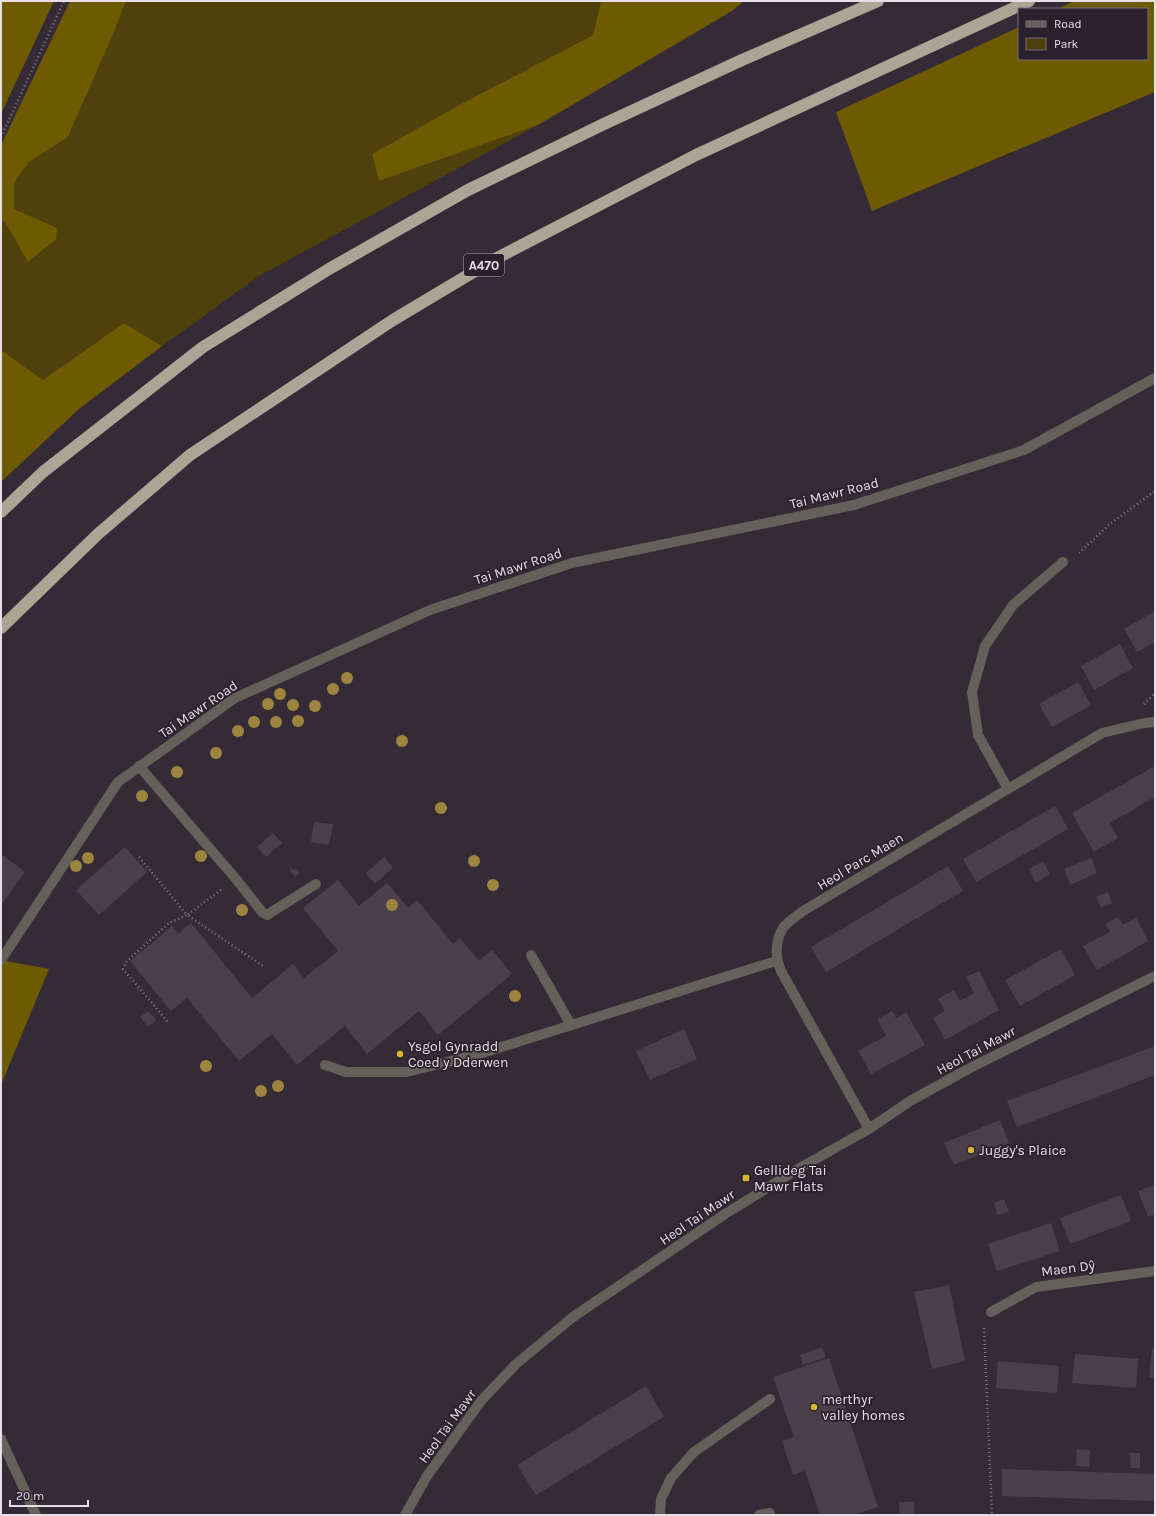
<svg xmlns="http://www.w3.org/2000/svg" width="1156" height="1516" viewBox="0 0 1156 1516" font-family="Karla,sans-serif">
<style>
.green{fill:#4e410c}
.forest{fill:#6e5a00}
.building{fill:#49404c}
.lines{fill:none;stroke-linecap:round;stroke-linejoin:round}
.path{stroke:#847c86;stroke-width:2.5;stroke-dasharray:1 3;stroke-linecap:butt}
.minor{stroke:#63615a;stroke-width:10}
.highway{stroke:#aaa595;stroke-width:12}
.tree{fill:#9d8540}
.poi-dot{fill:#d6b534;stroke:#2a212c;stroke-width:1.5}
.labels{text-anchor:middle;stroke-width:3.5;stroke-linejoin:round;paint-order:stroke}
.shield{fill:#2a212c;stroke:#ada6af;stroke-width:1}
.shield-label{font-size:13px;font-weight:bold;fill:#e5dfe7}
.street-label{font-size:14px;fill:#e5dfe7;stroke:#2a212c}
.poi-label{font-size:14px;fill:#e5dfe7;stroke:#2a212c;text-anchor:start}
</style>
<rect width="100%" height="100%" fill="#342b36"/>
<polygon class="green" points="126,1 601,1 593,35 459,105 372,154 379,181 538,125 259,276 162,346 124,323 43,381 1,350 1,222 14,209 14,183 29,161 68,137 114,32"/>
<g class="forest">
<polygon points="1,1 54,1 1,114"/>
<polygon points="70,1 126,1 114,32 68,137 29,162 14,183 14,209 57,228 56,239 28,262 4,220 1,222 1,145"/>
<polygon points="601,1 744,1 732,11 538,125 379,181 372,154 459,105 593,35"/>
<polygon points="1074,1 1155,1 1155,92 872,211 836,112 1019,27 1019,59 1147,59 1147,9 1057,9"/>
<polygon points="124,323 162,346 79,409 1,482 1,350 43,380"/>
<polygon points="1,960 49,969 1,1085"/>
</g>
<g class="building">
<polygon points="1155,611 1155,642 1137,652 1124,629"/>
<polygon points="1120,644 1133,668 1094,690 1081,666"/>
<polygon points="1078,682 1091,705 1052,727 1039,704"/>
<polygon points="1155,766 1155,797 1110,823 1118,838 1094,852 1072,813"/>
<polygon points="1055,806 1068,829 976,882 963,859"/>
<polygon points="314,822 333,824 329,845 311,842"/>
<polygon points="273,833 282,843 266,857 257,847"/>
<polygon points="125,847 147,872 99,915 76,890"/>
<polygon points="1,854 25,872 1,905"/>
<polygon points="384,857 393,868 375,884 366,873"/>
<polygon points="1091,858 1097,873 1070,885 1064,869"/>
<polygon points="1043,861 1050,874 1036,883 1029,869"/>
<polygon points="948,866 963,891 826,972 811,947"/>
<polygon points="291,867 293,870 296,868 300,873 295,877 290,871 291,870 290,868"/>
<polygon points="338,880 359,906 387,883 408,908 417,900 453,944 460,938 479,961 492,950 512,974 438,1035 419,1011 367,1054 345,1026 297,1065 272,1034 239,1061 187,998 171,1011 130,961 172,926 178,934 191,923 252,998 293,964 304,978 338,951 303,908"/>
<polygon points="1108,892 1112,903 1101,908 1096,897"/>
<polygon points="1118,917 1123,925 1136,917 1148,941 1097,970 1083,946 1110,932 1105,924"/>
<polygon points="1061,949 1075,975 1020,1006 1005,980"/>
<polygon points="979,971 999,1010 945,1040 933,1018 945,1011 938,999 954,990 960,1001 974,993 966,977"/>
<polygon points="148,1011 156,1020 148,1027 140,1017"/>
<polygon points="892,1011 896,1018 906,1012 925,1045 871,1074 858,1051 886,1036 877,1019"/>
<polygon points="684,1029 697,1059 650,1080 636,1051"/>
<polygon points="1155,1046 1155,1075 1017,1127 1007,1101"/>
<polygon points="1000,1120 1009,1143 954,1165 944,1143"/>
<polygon points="1155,1185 1155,1214 1148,1217 1138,1191"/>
<polygon points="1121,1195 1131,1221 1070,1244 1060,1218"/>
<polygon points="1004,1199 1009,1212 998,1215 994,1203"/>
<polygon points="1051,1223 1060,1251 997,1271 988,1244"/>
<polygon points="949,1285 965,1361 932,1369 914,1292"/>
<polygon points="822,1347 826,1357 803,1365 800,1355"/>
<polygon points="1152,1349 1155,1349 1155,1378 1149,1378"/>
<polygon points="1075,1354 1138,1359 1136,1388 1072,1383"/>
<polygon points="829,1358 878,1507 853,1515 820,1515 805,1471 793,1475 782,1441 794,1437 773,1377"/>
<polygon points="998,1361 1059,1366 1057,1393 996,1388"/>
<polygon points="646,1386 664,1417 536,1495 517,1465"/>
<polygon points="1077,1449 1090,1450 1089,1467 1076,1466"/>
<polygon points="1130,1453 1140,1453 1140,1468 1131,1468"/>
<polygon points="1002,1469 1155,1474 1155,1501 1002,1496"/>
<polygon points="899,1502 914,1502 914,1515 900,1515"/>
</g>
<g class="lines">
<g class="path">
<polyline points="1,137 64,1"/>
<polyline points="1079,553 1110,524 1155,491"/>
<polyline points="1144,704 1155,693"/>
<polyline points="139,857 187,915 169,923 127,961 123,969 168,1022"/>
<polyline points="221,890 187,915 263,966"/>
<polyline points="984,1328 992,1515"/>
</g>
<g class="minor">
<polyline points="139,766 236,879 262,912 267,915 316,884"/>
<polyline points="1008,789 978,735 972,692 985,646 1013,605 1063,562"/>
<polyline points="531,955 571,1025"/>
<polyline points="1,960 118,782 235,698 430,610 572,563 854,505 1024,450 1155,378"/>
<polyline points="325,1065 346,1072 407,1072 479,1054 776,961"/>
<path d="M869,1129L781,971C775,957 775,941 783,928C787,922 797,916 803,911L1102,733L1144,723L1155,722"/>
<polyline points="991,1312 1036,1287 1155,1271"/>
<polyline points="1,1439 36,1515"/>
<polyline points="405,1515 427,1476 481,1401 516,1364 573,1317 725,1214 796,1170 869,1129 910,1101 970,1068 1155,976"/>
<polyline points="660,1515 661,1499 671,1478 694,1452 770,1399"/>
<polyline points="759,1515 770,1513"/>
</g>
<g class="highway">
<polyline points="1,512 43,472 203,347 329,269 468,190 606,123 742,60 878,1"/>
<polyline points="1,628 98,534 190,455 393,320 495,259 696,155 1029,1"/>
</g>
</g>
<g class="tree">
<circle cx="347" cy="678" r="6"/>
<circle cx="333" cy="689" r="6"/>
<circle cx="280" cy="694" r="6"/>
<circle cx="268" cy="704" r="6"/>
<circle cx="293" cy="705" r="6"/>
<circle cx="315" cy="706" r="6"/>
<circle cx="298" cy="721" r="6"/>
<circle cx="254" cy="722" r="6"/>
<circle cx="276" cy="722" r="6"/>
<circle cx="238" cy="731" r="6"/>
<circle cx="402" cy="741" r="6"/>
<circle cx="216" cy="753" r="6"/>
<circle cx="177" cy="772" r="6"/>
<circle cx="142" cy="796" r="6"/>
<circle cx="441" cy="808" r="6"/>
<circle cx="201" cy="856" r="6"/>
<circle cx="88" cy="858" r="6"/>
<circle cx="474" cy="861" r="6"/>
<circle cx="76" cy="866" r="6"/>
<circle cx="493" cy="885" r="6"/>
<circle cx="392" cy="905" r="6"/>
<circle cx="242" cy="910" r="6"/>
<circle cx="515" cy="996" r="6"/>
<circle cx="206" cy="1066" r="6"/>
<circle cx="278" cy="1086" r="6"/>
<circle cx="261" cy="1091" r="6"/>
</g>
<g class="poi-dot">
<circle cx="400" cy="1054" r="4"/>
<circle cx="971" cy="1150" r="4"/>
<rect x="742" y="1174" width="8" height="8" rx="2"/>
<circle cx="814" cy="1407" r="4"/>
</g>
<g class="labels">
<rect class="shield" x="464" y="254" width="40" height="22" rx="3"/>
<g class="shield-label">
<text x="484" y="270">A470</text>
</g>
<g class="street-label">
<text transform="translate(834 493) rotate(-14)" y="5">Tai Mawr Road</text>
<text transform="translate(518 566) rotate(-18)" y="5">Tai Mawr Road</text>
<text transform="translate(198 709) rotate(-34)" y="5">Tai Mawr Road</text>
<text transform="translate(860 861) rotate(-31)" y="5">Heol Parc Maen</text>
<text transform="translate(976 1050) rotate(-28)" y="5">Heol Tai Mawr</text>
<text transform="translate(697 1217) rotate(-34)" y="5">Heol Tai Mawr</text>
<text transform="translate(1068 1268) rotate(-7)" y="5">Maen Dŷ</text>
<text transform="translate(447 1426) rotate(-54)" y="5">Heol Tai Mawr</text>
</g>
<g class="poi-label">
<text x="408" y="1051">Ysgol Gynradd<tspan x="408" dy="16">Coed y Dderwen</tspan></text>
<text x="979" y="1155">Juggy's Plaice</text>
<text x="754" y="1175">Gellideg Tai<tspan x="754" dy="16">Mawr Flats</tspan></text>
<text x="822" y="1404">merthyr<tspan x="822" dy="16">valley homes</tspan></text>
</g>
</g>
<rect width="1156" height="1516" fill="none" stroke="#e5dfe7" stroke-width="4"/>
<rect x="1018" y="8" width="130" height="52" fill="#2a212c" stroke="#756d77"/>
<rect x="1026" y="21" width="20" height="6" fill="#63615a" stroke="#756d77"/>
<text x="1054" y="28" font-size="12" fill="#e5dfe7">Road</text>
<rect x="1026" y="38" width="20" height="12" fill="#4e410c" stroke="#756d77"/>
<text x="1054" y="48" font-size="12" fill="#e5dfe7">Park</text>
<path d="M10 1500v6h78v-6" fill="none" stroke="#e5dfe7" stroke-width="2"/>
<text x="16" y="1500" font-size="12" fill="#e5dfe7" stroke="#2a212c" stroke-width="3" paint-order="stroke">20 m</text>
</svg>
